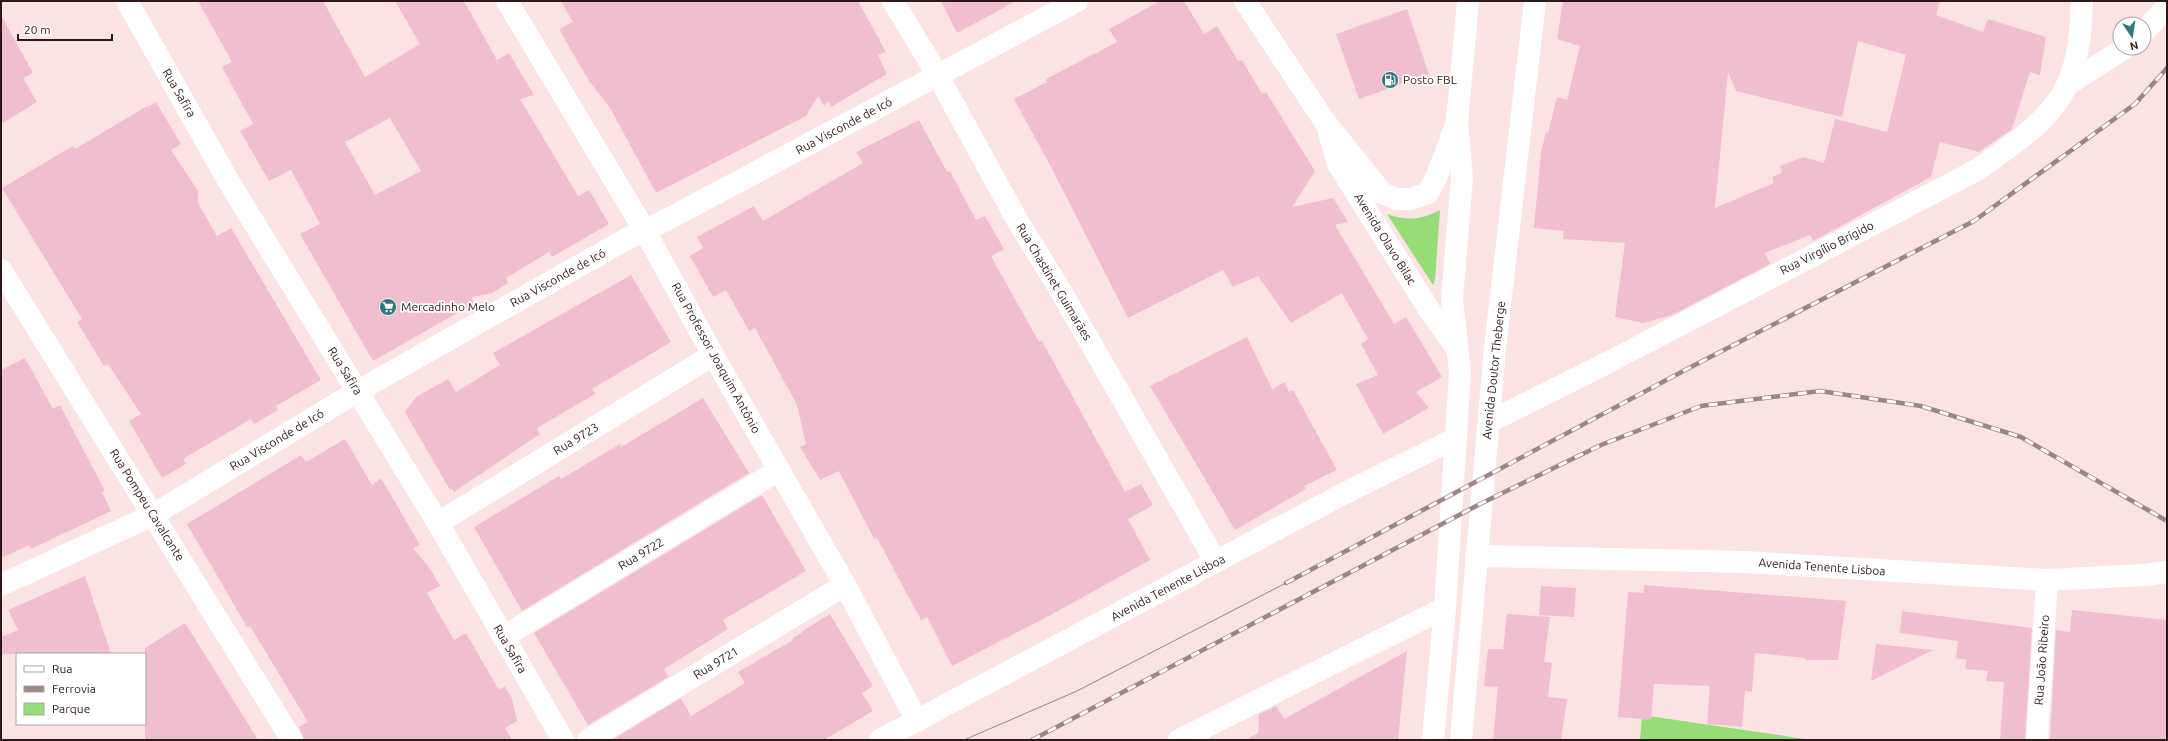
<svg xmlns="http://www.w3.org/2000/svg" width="2168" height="741" viewBox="0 0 2168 741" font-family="Ubuntu,sans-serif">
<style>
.green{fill:#96dd77}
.building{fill:#f1becf;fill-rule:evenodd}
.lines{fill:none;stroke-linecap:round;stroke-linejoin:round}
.minor{stroke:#fff;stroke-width:22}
.major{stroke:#fff;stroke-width:22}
.tram{stroke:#9d8586;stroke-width:1}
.rail-casing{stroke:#9d8586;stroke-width:4.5}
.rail{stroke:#fff;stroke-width:3;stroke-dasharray:9;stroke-linecap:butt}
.labels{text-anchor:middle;stroke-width:3.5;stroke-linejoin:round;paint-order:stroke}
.poi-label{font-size:12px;fill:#2e1819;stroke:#fff;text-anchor:start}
.street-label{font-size:12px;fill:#2e1819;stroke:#fff}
</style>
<rect width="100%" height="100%" fill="#fce3e3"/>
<g class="green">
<path d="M1440,210L1435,280L1433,285L1387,214C1407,221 1421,220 1440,210Z"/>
<polygon points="1642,715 1812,740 1640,740"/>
</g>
<g class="building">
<path d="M198,1H323L365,77L420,44L395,1H464L497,60L509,53L534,95L520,99L578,196L589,190L609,224L552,257L549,252L506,278L508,283L492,293L472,297L473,304L373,361L300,234L320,224L291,170L269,181L240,131L253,124L222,67L232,62ZM390,118L421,171L375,195L345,142Z"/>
<polygon points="561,1 858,1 886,52 878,55 887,74 831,107 828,101 824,106 818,96 806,116 656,193 609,106 589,81 559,29 573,22"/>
<polygon points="941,1 1016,1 957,33"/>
<polygon points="1160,1 1184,1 1204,34 1217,26 1238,61 1242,60 1262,94 1266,92 1315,171 1292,207 1333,198 1348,222 1335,225 1394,324 1406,317 1442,377 1416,392 1429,408 1383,434 1356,384 1378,375 1361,344 1368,339 1342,293 1291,323 1258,276 1233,287 1223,270 1128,318 1050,165 1014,99 1047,82 1046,79 1117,42 1109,29"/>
<path d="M1563,1H1940L1936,15L1983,32L1988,19L2046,37L2040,75L2030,72L2012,129L1979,152L1940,142L1931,177L1813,241L1810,235L1765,253L1770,264L1672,315L1643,323L1615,317L1625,243L1563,239L1564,231L1534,228L1541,152L1546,132L1548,133L1557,97L1567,100L1580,46L1557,39ZM1858,41L1906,55L1887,132L1835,119L1824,163L1803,157L1793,161L1780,166L1782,173L1772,177L1774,183L1715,208L1728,72L1736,91L1842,117Z"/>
<polygon points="1407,9 1429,74 1359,99 1336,34"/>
<polygon points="1,15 33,73 23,78 37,102 1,124"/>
<polygon points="156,102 181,144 171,150 198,191 198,203 217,236 231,228 321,380 276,406 278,410 254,424 251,419 183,459 186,464 162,478 129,421 141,414 108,364 104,366 77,322 82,319 2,188 66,150 74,146 75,149 147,106 148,107"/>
<polygon points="919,120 947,172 950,171 976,220 985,216 1004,249 991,256 1039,342 1042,341 1125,492 1141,484 1153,505 1128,519 1150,560 1045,618 952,666 927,617 921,620 877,538 874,539 839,471 820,480 800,447 806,444 797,405 755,328 749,331 726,290 713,297 690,256 703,248 697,237 754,206 763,221 863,163 856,152"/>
<polygon points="631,275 671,342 592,389 595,394 537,428 540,434 454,492 452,489 450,490 405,412 416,397 448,379 456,392 500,365 493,353"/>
<polygon points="1247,337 1272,389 1285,382 1289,392 1293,390 1337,470 1304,486 1306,489 1235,530 1150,386"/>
<polygon points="25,358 53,409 60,405 105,491 102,492 111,511 31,549 29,545 1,558 1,370"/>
<polygon points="703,398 749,473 522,611 474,527 559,476 561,479 620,444 621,447"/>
<polygon points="345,439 372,485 381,478 420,545 413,548 431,570 440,586 427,593 454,640 466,633 499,690 505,686 512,699 517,721 505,728 512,740 304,740 299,727 308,722 250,626 247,627 187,524 301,455 306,462"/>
<polygon points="762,495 806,571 723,620 728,629 664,669 668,677 588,725 534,633"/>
<polygon points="85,576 111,654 1,654 1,637 18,630 8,610"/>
<polygon points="1644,585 1846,601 1838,660 1805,660 1805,658 1755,653 1752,692 1745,691 1742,727 1707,724 1710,686 1654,684 1651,720 1618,717 1628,592 1644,593"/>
<polygon points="1541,586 1576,588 1574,617 1539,615"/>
<polygon points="2072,610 2167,620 2167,740 2050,740 2056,630 2070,632"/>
<polygon points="1902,611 2032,628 2025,740 2000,740 2004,682 1986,681 1988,671 1965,669 1967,660 1956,658 1958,641 1900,633"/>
<polygon points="830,614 873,686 862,693 873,711 824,740 612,740 681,698 691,716 745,683 738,672 793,640 793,638 802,633 801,632"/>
<polygon points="1507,614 1550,617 1544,662 1552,663 1548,697 1567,699 1561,740 1493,740 1498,687 1484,686 1488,649 1503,649"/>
<polygon points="185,623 197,642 258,740 145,740 145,648"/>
<polygon points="1876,644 1933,650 1871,681"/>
<polygon points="1407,651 1398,740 1246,740 1258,733 1259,714 1276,706 1284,719"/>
</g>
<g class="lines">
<g class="minor">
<polyline points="127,1 229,182 438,523 563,740"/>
<polyline points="507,1 645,231 713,355 845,585 917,721"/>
<polyline points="893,1 938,76 1017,220 1062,293 1216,562"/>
<polyline points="1245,1 1325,122 1382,193 1396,199 1411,199 1428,193 1436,178 1457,122"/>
<polyline points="2144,32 2167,6"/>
<polyline points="2067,85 2125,48"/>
<polyline points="1329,133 1338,164 1430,311 1457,349"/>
<polyline points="1,270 292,740"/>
<path d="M1489,422L1605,364L1977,170C2009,147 2050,122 2067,85C2079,59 2081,29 2082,1"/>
<polyline points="438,523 713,355"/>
<polyline points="1476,556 1745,562 2047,580 2145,575 2167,572"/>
<polyline points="1,585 153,515 358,391 623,241 672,217 1077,1"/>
<polyline points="503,637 779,470"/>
<polyline points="588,740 845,585"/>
<polyline points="880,740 1343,494 1456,438"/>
<polyline points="1179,740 1445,608"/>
<polyline points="2037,740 2047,580"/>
</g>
<g class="major">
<polyline points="1433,740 1445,608 1460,372 1452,299 1462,178 1457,122 1468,1"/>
<polyline points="1461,740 1495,348 1535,1"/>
</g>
<polyline class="tram" points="964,740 1077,691 1286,583"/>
<g class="rail-casing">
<g id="rail">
<polyline points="1286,583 1689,368 1974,221 2135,104 2167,68"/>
<polyline points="1032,740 1480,504 1601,445 1701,406 1820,391 1921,406 2021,437 2167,521"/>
</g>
</g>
<use href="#rail" class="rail"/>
</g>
<defs>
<g id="fuel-disc" transform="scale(0.9)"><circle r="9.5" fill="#2f797a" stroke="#fff"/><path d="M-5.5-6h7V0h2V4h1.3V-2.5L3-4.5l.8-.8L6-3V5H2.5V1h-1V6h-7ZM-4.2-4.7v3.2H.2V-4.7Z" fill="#fff"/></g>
<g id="supermarket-disc" transform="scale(0.9)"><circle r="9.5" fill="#2f797a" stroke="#fff"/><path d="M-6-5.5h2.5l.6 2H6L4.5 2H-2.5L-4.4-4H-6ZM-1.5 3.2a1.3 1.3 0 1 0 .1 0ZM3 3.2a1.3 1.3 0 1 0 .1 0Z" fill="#fff"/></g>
</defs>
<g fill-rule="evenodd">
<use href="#fuel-disc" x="1390" y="80"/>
<use href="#supermarket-disc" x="388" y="307"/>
</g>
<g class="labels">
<g class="poi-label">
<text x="1403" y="84">Posto FBL</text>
<text x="401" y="311">Mercadinho Melo</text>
</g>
<g class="street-label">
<text transform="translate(179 93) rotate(60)" y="4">Rua Safira</text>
<text transform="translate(844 126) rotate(-28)" y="4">Rua Visconde de Icó</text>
<text transform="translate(1385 239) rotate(58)" y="4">Avenida Olavo Bilac</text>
<text transform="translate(1827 248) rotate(-27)" y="4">Rua Virgílio Brígido</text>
<text transform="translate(558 278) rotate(-29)" y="4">Rua Visconde de Icó</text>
<text transform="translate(1054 282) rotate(59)" y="4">Rua Chastinet Guimarães</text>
<text transform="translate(716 358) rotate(61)" y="4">Rua Professor Joaquim Antônio</text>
<text transform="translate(1494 370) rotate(-84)" y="4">Avenida Doutor Theberge</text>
<text transform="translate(345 371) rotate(58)" y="4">Rua Safira</text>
<text transform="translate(576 439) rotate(-31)" y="4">Rua 9723</text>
<text transform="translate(277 440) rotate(-31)" y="4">Rua Visconde de Icó</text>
<text transform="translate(147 505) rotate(58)" y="4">Rua Pompeu Cavalcante</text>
<text transform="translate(641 554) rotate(-31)" y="4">Rua 9722</text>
<text transform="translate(1822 567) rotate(4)" y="4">Avenida Tenente Lisboa</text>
<text transform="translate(1168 588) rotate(-28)" y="4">Avenida Tenente Lisboa</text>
<text transform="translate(510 649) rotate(60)" y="4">Rua Safira</text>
<text transform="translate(2042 660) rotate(-86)" y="4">Rua João Ribeiro</text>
<text transform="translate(716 663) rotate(-31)" y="4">Rua 9721</text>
</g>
</g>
<rect width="2168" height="741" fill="none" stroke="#2e1819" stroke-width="4"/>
<rect x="16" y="653" width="130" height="72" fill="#ffffff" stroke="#aba3a3"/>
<rect x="24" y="666" width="20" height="6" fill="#ffffff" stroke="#aba3a3"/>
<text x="52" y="673" font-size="12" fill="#2e1819">Rua</text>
<rect x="24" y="686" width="20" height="6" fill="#9d8586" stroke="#aba3a3"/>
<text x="52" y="693" font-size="12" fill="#2e1819">Ferrovia</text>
<rect x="24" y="703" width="20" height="12" fill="#96dd77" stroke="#aba3a3"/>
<text x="52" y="713" font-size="12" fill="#2e1819">Parque</text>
<g transform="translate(2132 36) rotate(167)"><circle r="19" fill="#ffffff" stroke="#aba3a3"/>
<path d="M0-3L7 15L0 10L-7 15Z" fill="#2f797a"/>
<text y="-6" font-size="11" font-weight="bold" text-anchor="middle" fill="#2e1819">N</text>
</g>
<path d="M18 34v6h94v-6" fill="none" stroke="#2e1819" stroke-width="2"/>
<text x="24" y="34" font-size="12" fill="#2e1819" stroke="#ffffff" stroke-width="3" paint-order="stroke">20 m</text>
</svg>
